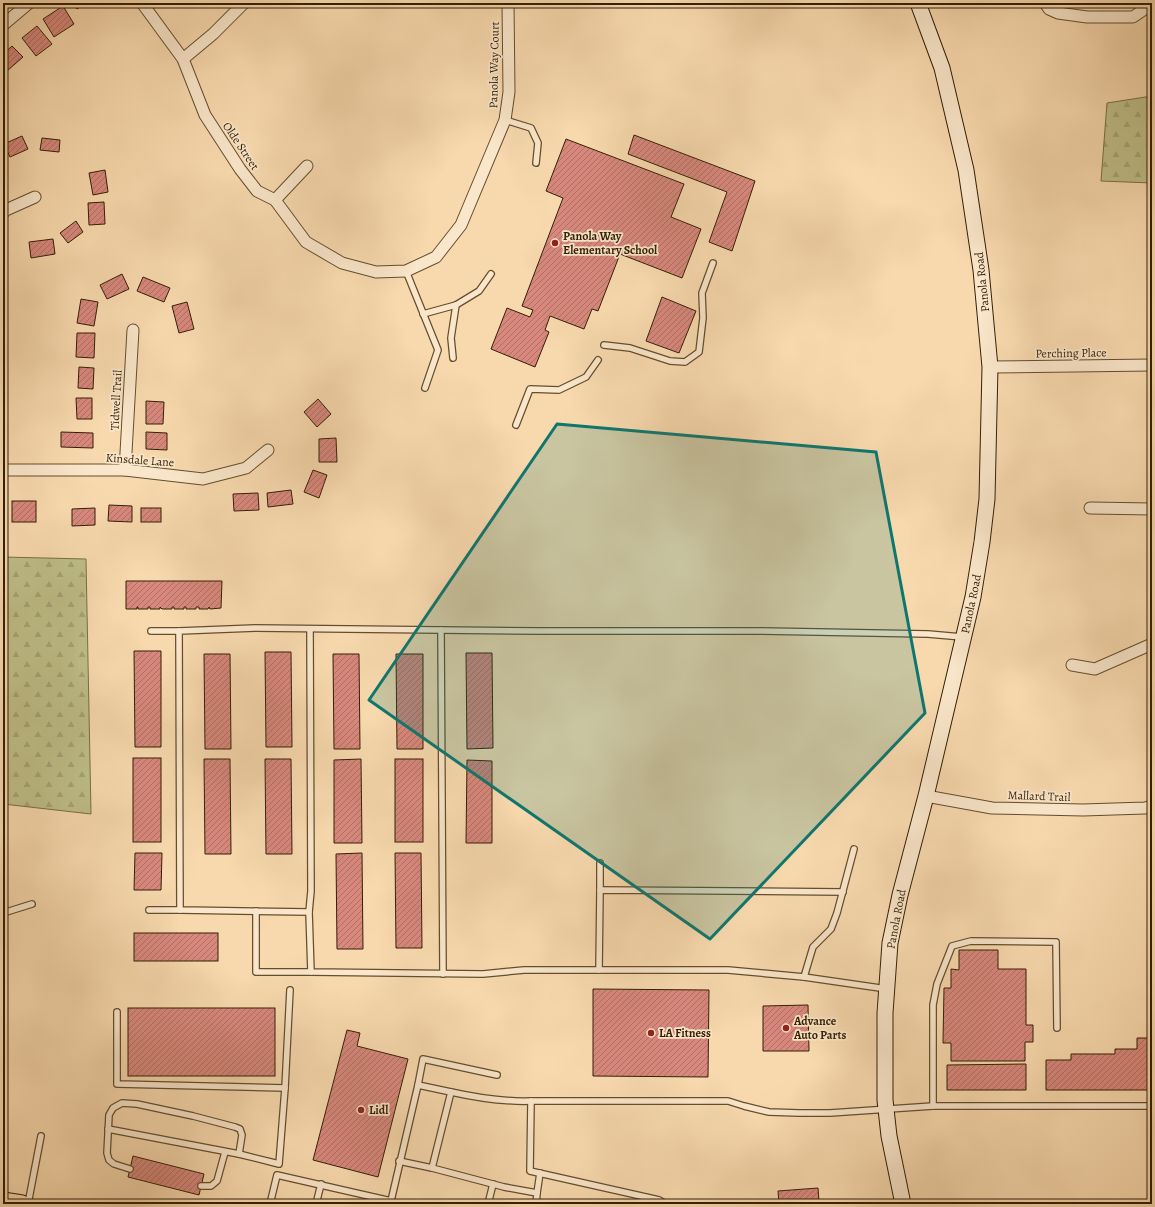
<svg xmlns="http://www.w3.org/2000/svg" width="1155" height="1207" viewBox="0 0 1155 1207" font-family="Alegreya,serif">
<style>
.forest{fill:url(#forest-firs);stroke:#796f46}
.building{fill:url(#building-hatch);stroke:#331f04}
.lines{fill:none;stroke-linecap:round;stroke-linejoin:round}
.service-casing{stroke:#644e2e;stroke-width:8}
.minor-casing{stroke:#644e2e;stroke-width:13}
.secondary-casing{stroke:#331f04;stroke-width:17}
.primary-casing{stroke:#331f04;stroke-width:19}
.service{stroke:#fae6ca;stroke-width:5.5}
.minor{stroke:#fae6ca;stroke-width:11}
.secondary{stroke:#fae6ca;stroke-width:15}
.primary{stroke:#f8d9ae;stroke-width:17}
.marked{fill:#0f766e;fill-opacity:0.2;stroke:#0f766e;stroke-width:3;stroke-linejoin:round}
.poi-dot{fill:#8f2418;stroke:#fae6ca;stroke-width:1.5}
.labels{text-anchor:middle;stroke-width:3.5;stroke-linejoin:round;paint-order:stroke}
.street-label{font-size:12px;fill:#331f04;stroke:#fae6ca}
.poi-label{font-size:12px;font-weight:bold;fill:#331f04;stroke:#fae6ca;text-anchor:start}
</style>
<defs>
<pattern id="forest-firs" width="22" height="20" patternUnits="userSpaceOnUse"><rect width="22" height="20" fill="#bfbf89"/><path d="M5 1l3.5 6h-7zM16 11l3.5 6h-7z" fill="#a5a475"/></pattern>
<pattern id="building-hatch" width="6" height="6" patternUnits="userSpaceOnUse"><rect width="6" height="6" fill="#d8887d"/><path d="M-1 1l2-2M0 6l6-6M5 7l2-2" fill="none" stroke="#b06f64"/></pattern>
</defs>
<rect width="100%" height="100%" fill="#f8d9ae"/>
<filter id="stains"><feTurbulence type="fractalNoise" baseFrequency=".005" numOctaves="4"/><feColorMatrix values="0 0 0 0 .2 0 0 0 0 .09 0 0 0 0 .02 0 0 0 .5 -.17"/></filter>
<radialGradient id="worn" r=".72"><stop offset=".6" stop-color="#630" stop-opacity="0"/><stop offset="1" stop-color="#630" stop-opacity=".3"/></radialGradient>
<g class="forest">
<polygon points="1152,96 1152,183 1101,181 1107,103"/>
<polygon points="3,557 86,559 91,814 3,804"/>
</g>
<g class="building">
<polygon points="73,3 86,3 77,9"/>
<polygon points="63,6 74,24 54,37 43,19"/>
<polygon points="37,26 52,44 36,56 22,38"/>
<polygon points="12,46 23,57 7,71 3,66 3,54"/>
<polygon points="634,135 755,181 732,251 709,242 727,192 628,154"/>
<polygon points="22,136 28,149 10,157 4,144"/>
<polygon points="42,138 60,140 59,152 40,150"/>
<polygon points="566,139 684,184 671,217 701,229 682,278 620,254 598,311 592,309 584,329 550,316 545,330 549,332 535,367 491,349 507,308 530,317 533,310 522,306 563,198 546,191"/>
<polygon points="105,170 108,192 93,195 89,173"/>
<polygon points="104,202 105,224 89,225 88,203"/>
<polygon points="76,221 83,232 68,243 60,233"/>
<polygon points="53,239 55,254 31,258 29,242"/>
<polygon points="122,274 129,289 107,299 100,285"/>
<polygon points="143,277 170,288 164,302 137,291"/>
<polygon points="662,297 696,311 679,353 646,341"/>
<polygon points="81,299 98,302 94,326 77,323"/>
<polygon points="187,302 194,329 179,333 172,306"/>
<polygon points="77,333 95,333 94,358 76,357"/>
<polygon points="79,367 94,368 93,389 78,388"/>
<polygon points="76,398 92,398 92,419 77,419"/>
<polygon points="318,399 331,414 317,427 304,412"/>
<polygon points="146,401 164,402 163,424 146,424"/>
<polygon points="61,432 93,433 93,448 61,447"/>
<polygon points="146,432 167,433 167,450 146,449"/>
<polygon points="336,438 337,462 319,462 319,439"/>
<polygon points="313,470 327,475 319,498 304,492"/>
<polygon points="291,490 293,504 268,507 267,493"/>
<polygon points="258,493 259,510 234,511 233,494"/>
<rect x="12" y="501" width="24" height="21"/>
<polygon points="109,505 132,506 132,522 108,521"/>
<polygon points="95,508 95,525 72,526 72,509"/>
<rect x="141" y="508" width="20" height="14"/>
<polygon points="126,581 222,581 221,608 210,609 209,607 208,609 199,609 199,607 196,607 196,609 186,609 186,607 184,607 184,609 174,609 174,607 172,607 172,609 162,609 160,607 160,609 150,609 150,607 148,607 148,609 138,609 138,607 137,607 137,609 126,609"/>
<polygon points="134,651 161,651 161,747 135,747"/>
<polygon points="265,652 291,652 292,747 266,747"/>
<polygon points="466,653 492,653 493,748 467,749"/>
<polygon points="204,654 230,654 231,749 205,749"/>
<polygon points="333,654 359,654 360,749 334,749"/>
<polygon points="396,654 423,654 423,749 397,749"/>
<rect x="133" y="758" width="28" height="84"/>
<polygon points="204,759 230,759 231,854 205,854"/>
<polygon points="265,759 291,759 292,854 266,854"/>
<polygon points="361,759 362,843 334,843 334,760"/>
<rect x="395" y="759" width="28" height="83"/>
<polygon points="467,760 492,761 492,843 466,843"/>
<polygon points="135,853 162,853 161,890 134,890"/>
<polygon points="362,853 363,949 337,949 336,854"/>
<polygon points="395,853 421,853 422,948 396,948"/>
<rect x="134" y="933" width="84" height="28"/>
<polygon points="959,950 998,950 998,969 1026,969 1026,1025 1033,1025 1033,1042 1025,1042 1025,1061 951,1061 951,1043 943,1043 944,988 951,988 951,969 959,970"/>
<polygon points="593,989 709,990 708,1077 593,1076"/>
<polygon points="808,1005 809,1051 763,1051 763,1006"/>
<rect x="128" y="1008" width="147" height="68"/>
<polygon points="347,1030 360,1033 357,1046 408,1059 378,1177 313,1160"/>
<polygon points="1137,1038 1152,1038 1152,1090 1046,1090 1046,1060 1071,1060 1071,1054 1115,1054 1115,1049 1137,1049"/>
<polygon points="1026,1064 1026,1090 947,1090 947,1065"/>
<polygon points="133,1156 204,1174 199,1195 128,1177"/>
<polygon points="818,1188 819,1202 779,1204 778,1191"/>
</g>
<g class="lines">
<g class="service-casing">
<g id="service">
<polyline points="505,120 531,128 538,143 536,163"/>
<polyline points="406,271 438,350 425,388"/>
<polyline points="423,314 456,305 479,291 491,274"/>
<polyline points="604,345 630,348 670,361 685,362 699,352 703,318 702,293 713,263"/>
<polyline points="453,358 451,338 456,305"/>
<polyline points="516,425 530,389 559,390 586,377 598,360"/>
<polyline points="441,630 443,974"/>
<polyline points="151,631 179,631"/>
<polyline points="600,863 600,890"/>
<polyline points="149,910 180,910"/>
<polyline points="256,911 256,972 311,972"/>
<polyline points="309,912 311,891 310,629"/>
<polyline points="3,913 32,904"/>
<polyline points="599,970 600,890 843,892"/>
<polyline points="804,977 813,947 831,929 837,913 854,849"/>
<polyline points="887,989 804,977 728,970 524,970 483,974 311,972 309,912 180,910 179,631 255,628 539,631 760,631 928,634 962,637"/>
<polyline points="117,1012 117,1084 285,1088"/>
<polyline points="418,1085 423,1059 497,1075"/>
<path d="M451,1092C478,1098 503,1102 531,1101"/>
<polyline points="933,1106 933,1005 937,984 952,946 971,941 1056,942 1057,1028"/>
<polyline points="108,1129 239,1154 279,1164 285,1088 290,990"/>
<polyline points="399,1161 432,1168"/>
<polyline points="130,1169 114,1164 109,1160 107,1153 109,1115 113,1108 122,1103 137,1104 193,1116 235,1127 240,1129 242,1135 239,1154"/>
<polyline points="201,1186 211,1186 217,1181 225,1152"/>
<polyline points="537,1193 540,1173"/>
<polyline points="28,1204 41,1136"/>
<polyline points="270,1204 277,1175 391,1201 418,1085 451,1092 432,1168 504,1187 537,1193 536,1204"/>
<polyline points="316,1204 321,1184"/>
<polyline points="488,1204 493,1184"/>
<polyline points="666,1204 659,1200 530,1171 531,1101 728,1101 744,1106 769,1112 799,1113 830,1113 933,1106 1152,1106"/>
</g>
</g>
<g class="minor-casing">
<g id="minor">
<polyline points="142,3 183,59 205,115 240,169 257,191 275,200 306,242 342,263 376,272 406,271 436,257 461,225 505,120 509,92 508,3"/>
<polyline points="1045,3 1049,9 1058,13 1087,17 1133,17 1152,4"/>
<polyline points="3,25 29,3"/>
<polyline points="183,59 213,34 244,3"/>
<polyline points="275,200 307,166"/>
<polyline points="3,213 6,210 35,197"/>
<polyline points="990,367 1152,365"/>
<polyline points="3,470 125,470 203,479 246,468 268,450"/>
<polyline points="125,470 133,330"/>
<polyline points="1090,508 1152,509"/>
<polyline points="1072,665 1095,669 1152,644"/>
<polyline points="926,796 992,808 1083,810 1145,808 1152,806"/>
</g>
</g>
<g class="secondary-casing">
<polyline id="secondary" points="903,1204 889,1136 885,1100 885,1013 890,943 900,895 926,796 973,597 982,542 987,499 990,367 981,270 966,170 942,68 918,3"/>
</g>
<g class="primary-casing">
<polyline id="primary" points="3,1201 22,1204"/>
</g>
<use href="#service" class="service"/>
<use href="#minor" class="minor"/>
<use href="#secondary" class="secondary"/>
<use href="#primary" class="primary"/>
</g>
<path class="marked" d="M557,424L876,452L925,713L710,939L369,700Z"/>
<g class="poi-dot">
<circle cx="555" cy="243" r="4"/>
<circle cx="786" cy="1028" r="4"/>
<circle cx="651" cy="1033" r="4"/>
<circle cx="361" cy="1110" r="4"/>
</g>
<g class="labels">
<g class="street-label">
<text transform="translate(494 65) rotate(-89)" y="4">Panola Way Court</text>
<text transform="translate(241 146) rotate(56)" y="4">Olde Street</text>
<text transform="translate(982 282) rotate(-96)" y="4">Panola Road</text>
<text transform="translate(1071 353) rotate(-1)" y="4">Perching Place</text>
<text transform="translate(116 400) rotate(-87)" y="4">Tidwell Trail</text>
<text transform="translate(140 460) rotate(4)" y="4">Kinsdale Lane</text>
<text transform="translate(971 604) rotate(-78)" y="4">Panola Road</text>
<text transform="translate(1039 796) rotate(2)" y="4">Mallard Trail</text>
<text transform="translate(896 919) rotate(-79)" y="4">Panola Road</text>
</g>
<g class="poi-label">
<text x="563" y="240">Panola Way<tspan x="563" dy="14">Elementary School</tspan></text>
<text x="794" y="1025">Advance<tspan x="794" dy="14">Auto Parts</tspan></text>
<text x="659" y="1037">LA Fitness</text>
<text x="369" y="1114">Lidl</text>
</g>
</g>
<rect width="1155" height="1207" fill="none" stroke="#f8d9ae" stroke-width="16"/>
<rect x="4" y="4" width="1147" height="1199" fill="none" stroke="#331f04" stroke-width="2"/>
<rect x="8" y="8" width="1139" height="1191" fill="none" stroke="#331f04"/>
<rect width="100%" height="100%" filter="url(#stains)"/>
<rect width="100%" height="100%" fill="url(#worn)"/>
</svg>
